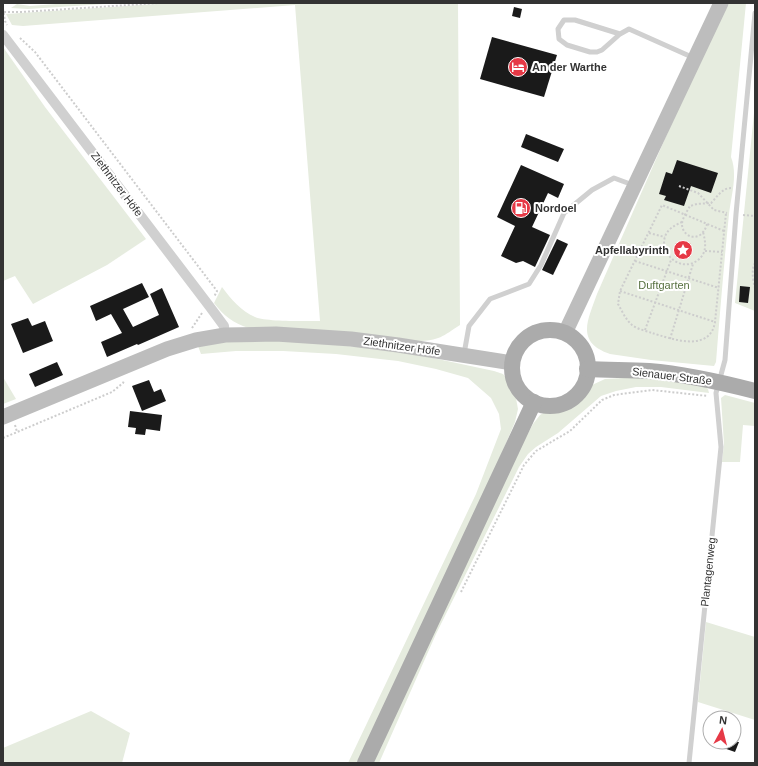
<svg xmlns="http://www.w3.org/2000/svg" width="758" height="766" viewBox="0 0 758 766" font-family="Helvetica,sans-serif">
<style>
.green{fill:#e6ecdf}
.building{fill:#1a1a1a}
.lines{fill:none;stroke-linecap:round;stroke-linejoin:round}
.path{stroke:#cdcdcd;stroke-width:2;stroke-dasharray:2 2;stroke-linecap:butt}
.lane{stroke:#d0d0d0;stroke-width:5}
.street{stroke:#d0d0d0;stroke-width:10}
.secondary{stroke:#bdbdbd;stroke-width:15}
.primary{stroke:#ababab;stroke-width:16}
.labels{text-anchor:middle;stroke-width:4;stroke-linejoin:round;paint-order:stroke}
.poi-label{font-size:11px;font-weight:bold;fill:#333;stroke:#fff;text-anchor:start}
.street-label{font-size:11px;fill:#333;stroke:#fff}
.park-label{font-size:11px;fill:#56703f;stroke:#fff}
</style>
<rect width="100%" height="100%" fill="#fff"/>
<g class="green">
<polygon points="69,3 121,3 28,9 11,8 17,4 30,6"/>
<path d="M171,3H458L460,325C443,336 439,341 417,341L249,328C234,324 223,315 214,303L222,287C231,299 241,311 255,317C267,322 306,321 320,321L295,5L23,26L12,25L6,14Z"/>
<path d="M727,3H746L731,157C738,175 731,196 729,214C724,263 720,313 716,362L714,366L651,360L610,354C575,342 588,320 597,294L692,77Z"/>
<polygon points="3,47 45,107 146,239 107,265 33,304 15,276 3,281"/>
<polygon points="755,103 755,311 735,303"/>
<polygon points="240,340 286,340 400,351 494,371 503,374 507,379 515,393 518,409 515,422 493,474 359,763 348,763 476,494 501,429 499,414 491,398 468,378 436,369 398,361 336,354 283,351 236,351 201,354 198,346"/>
<polygon points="3,377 16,399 3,404"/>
<polygon points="623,378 650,378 703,385 708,389 709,393 661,387 636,387 616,391 601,396 558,433 536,447 528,454 519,467 436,634 379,763 372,763 517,453 533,424 540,415 545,412 554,412 574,404 592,385 605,379"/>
<polygon points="725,395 755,403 755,426 743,425 740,462 722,462 724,444 721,398"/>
<polygon points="706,622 755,637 755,720 698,702"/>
<polygon points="91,711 130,733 122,763 3,763 3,748"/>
</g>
<g class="building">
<polygon points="514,7 522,9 520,18 512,16"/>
<polygon points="492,37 557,55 544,97 480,79"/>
<polygon points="526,134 564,149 558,162 521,147"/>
<polygon points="677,160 718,173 711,193 691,186 684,206 664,200 666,196 659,194 666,172 672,174"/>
<polygon points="521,165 564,184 558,198 548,193 532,227 550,235 535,267 523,261 516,263 501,256 515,226 497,217"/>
<polygon points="557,239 568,244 553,275 542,270"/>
<polygon points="142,283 149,297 123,309 133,327 159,315 150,294 162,288 179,327 138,345 137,344 107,357 101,342 122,333 111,314 96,321 90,306"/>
<polygon points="740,286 750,287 748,303 739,302"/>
<polygon points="28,318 32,326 45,321 53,341 23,353 11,324"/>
<polygon points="57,362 63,375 35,387 29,374"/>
<polygon points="149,380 154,392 161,389 166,401 142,411 132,386"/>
<polygon points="130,411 162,415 160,431 146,429 145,435 135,434 136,428 128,427"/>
<polygon points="709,742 739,742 735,752 709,743"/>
</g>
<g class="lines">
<g class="path">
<polyline points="3,9 5,21 7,25"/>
<polyline points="4,12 22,12 159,3"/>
<polyline points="20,38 35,52 217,291 214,297"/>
<polyline points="679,186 698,193 714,210 727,213"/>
<polyline points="743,215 755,216"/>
<path d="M682,222C678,224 673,226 669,230C653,248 679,275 698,260C707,253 706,243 703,232"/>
<path d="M707,224C706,228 704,232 700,235C692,240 682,234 682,224C682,219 687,211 690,206L697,204L711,203C717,197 722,188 731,188"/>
<path d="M724,231L662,205L620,291L618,304C622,311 626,320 632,325C637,329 646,331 652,333C672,339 710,353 715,322L726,213"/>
<polyline points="649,233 665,237"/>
<polyline points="705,251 722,252"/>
<polyline points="635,261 719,288"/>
<path d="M755,263C751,270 753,280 755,288"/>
<polyline points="620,291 715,322"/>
<polyline points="192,328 202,313"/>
<polyline points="645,330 671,260"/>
<polyline points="670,339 693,264"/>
<polyline points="15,425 17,432"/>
<polyline points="3,438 112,392 123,383 124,381"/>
<polyline points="461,592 524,465 536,451 570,431 602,400 614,395 652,390 708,396"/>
</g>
<g class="lane">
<polyline points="620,34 602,50 597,52 590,52 567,45 559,39 558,29 564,20 575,20 620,34 629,29 694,58"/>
<polyline points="464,354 469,326 490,299 529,284 541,265 564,213 592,190 614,178 633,185"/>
<polyline points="689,763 721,447 716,393 725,360 736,214 755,13"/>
</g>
<polyline class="street" points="3,35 210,307 224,326 225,335"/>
<g class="secondary">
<polyline points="565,333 721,3"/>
<polyline points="3,417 167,349 196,340 225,335 276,334 351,339 398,345 512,363"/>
</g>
<g class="primary">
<circle cx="550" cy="368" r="38"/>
<path d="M587,369C608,370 628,370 649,371C685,374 720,382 755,391"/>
<polyline points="365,763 534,402"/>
</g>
</g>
<defs>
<g id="hotel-disc" transform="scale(1)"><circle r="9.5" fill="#e63946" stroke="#fff"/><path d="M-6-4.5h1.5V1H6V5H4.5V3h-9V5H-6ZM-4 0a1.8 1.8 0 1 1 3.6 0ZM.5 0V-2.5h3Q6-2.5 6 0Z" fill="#fff"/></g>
<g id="fuel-disc" transform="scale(1)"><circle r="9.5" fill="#e63946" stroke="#fff"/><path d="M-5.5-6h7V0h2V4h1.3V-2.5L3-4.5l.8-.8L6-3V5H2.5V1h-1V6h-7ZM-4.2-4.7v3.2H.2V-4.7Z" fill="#fff"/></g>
<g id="sight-disc" transform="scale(1)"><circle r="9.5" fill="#e63946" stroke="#fff"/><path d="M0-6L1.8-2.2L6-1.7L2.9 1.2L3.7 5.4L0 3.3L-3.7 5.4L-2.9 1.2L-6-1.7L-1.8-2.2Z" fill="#fff"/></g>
</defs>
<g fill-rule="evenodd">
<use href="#hotel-disc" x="518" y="67"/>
<use href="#fuel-disc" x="521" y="208"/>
<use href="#sight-disc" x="683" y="250"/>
</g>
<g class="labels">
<g class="poi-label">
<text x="532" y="71">An der Warthe</text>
<text x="535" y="212">Nordoel</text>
<text x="669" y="254" text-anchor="end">Apfellabyrinth</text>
</g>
<g class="street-label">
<text transform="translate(117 184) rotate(53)" y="4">Ziethnitzer Höfe</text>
<text transform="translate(402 346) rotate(8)" y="4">Ziethnitzer Höfe</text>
<text transform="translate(672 376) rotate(7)" y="4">Sienauer Straße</text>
<text transform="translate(708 572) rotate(-84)" y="4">Plantagenweg</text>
</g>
<g class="park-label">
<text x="664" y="289">Duftgarten</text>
</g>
</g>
<rect width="758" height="766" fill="none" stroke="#333333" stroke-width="8"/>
<g transform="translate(722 730) rotate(7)"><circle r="19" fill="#ffffff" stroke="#adadad"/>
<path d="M0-3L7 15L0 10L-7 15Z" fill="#e63946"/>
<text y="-6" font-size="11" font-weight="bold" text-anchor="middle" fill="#333333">N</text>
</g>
</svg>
